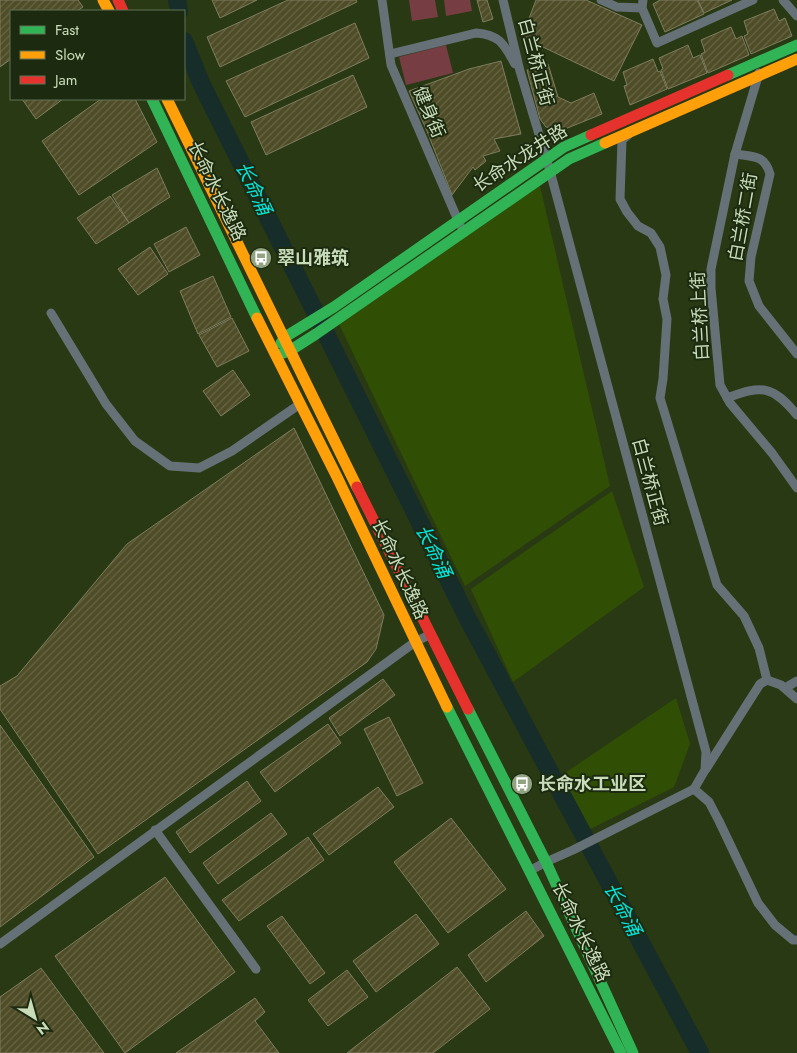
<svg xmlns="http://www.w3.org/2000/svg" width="797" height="1053" viewBox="0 0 797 1053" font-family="Jost,'Noto Sans SC',sans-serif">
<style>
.built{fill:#304f05}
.garden{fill:#763e42}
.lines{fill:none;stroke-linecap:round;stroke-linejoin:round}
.river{stroke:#172d29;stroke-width:18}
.building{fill:url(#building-hatch);stroke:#7e7c5e}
.street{stroke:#657176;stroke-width:9}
.fast{stroke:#30b455;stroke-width:11}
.slow{stroke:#ff9f0a;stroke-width:11}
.jam{stroke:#e5322d;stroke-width:11}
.labels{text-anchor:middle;stroke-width:4;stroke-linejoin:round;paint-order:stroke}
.street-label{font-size:18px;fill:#c9dcba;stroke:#1c2b10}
.poi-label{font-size:18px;font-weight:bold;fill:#c9dcba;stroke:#1c2b10;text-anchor:start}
.water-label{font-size:19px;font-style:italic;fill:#03e5df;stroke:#1c2b10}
</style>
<defs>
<pattern id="building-hatch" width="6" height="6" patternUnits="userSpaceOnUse" patternTransform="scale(1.25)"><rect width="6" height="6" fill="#4f4c28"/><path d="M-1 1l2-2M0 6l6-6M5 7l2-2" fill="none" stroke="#676545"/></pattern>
</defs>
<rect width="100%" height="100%" fill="#283913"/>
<g class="built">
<polygon points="540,186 610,486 465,586 338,322"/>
<polygon points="612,491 644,587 513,682 471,589"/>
<polygon points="676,698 690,744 674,787 588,830 559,777"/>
</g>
<g class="garden">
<polygon points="409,0 435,0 438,17 412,21"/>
<polygon points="444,0 470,0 472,11 446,16"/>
<polygon points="446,45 453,73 406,85 399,57"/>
</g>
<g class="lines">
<g class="river">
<polyline points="177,0 179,11"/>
<polyline points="184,41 201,83 467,617 700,1053"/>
</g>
</g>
<g class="building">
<polygon points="0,0 78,0 83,7 77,11 11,11 11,59 0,67"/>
<polygon points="212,0 257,0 220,18"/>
<polygon points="288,0 356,0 357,2 220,67 207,37"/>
<polygon points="477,0 487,0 493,19 483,22"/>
<polygon points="536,0 586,0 642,25 614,81 522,37"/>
<polygon points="660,0 697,0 704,14 665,32 653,4"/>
<polygon points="698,0 732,0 704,13"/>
<polygon points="774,9 779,21 785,18 792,36 751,54 744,36 748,34 744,21"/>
<polygon points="355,23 369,58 245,117 226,81"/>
<polygon points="731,27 736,39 742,36 749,55 708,73 701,54 705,52 701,40"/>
<polygon points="688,45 693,58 700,55 707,73 668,89 661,70 663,69 659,58"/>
<polygon points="653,59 658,72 660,71 667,89 630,105 624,86 627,85 623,72"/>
<polygon points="501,61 521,134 494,139 500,151 483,156 486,161 475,170 473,167 452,195 427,131 409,91 469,69"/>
<polygon points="548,64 558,97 571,103 594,93 602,114 560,131 546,127 540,119 527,70"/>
<polygon points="353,75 367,107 266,155 251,122"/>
<polygon points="22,99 63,99 36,119"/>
<polygon points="101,99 135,99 157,142 79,195 42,141"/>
<polygon points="157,168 170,197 129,223 112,195"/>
<polygon points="110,196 129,223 96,244 77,218"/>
<polygon points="186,227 200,255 169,272 154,244"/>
<polygon points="150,247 168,274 138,295 118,269"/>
<polygon points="213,276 231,317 198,334 180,291"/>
<polygon points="232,318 249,351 217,367 199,335"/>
<polygon points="233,370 250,395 221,416 203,391"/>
<polygon points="294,428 384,615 376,649 367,662 98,854 0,709 0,686 17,676 127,544"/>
<polygon points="383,679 395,695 340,736 329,718"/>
<polygon points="389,717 423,783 397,796 364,729"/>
<polygon points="328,724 341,743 275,792 260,772"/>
<polygon points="0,725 94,857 0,927"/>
<polygon points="247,781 261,801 190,853 176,832"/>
<polygon points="378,787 394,807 329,855 313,834"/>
<polygon points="271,813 287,834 218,884 203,863"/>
<polygon points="451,818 506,889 448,933 394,862"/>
<polygon points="308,837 324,860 239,921 222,900"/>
<polygon points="165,877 235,972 125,1053 55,956"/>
<polygon points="526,911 544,936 486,982 468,955"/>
<polygon points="416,914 439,944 376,992 353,961"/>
<polygon points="282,916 325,973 310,984 267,926"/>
<polygon points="457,967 490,1009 433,1053 347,1053"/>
<polygon points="41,968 104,1053 0,1053 0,997"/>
<polygon points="347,970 368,997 328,1026 308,1000"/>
<polygon points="255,998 265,1012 255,1021 279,1053 176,1053"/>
</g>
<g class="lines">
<g class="street">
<polyline points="382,0 391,65 460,225"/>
<polyline points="503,0 520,71 550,171 706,752 705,770 694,789 709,802 719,821 758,903 775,925 793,940 797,940"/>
<polyline points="601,0 617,7 642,8"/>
<polyline points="643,0 642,8 657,43 753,0"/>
<polyline points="783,0 797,16"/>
<path d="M390,54L476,33C501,35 504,45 515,64"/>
<polyline points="759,73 735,154 711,269 711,288 720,385 730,403 772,453 797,488"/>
<polyline points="628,135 622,140 620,199 627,212 638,226 651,233 660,247 666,275 663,299 667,319 663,379 660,398 717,585 744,616 759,648 767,680 781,685 797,699"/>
<path d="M735,154C753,157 764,154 770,174L751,257L749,281L759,306L797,354"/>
<polyline points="51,313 106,404 135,441 170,466 199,468 232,451 300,404"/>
<path d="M727,398C762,385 772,385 797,415"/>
<polyline points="785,688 797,681"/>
<polyline points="706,769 760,684 767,680"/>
<polyline points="155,830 256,969"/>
<polyline points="531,870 546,862 573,850 694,789"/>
<polyline points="0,944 415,642 431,634"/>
</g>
<g class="fast">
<polyline points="728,75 797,45"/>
<polyline points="152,99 257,318"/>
<polyline points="281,343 285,337 334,307 564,147 591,135"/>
<polyline points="283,353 291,350 316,334 569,159 605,143"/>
<polyline points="447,707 621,1053"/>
<polyline points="468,709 546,862 633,1053"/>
</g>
<g class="slow">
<polyline points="103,0 109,11"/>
<polyline points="167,99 357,487"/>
<polyline points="605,143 797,59"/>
<polyline points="257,318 337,477 447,707"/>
</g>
<g class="jam">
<polyline points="118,0 123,11"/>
<polyline points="591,135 728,75"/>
<polyline points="357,487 468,709"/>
</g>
</g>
<defs>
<g id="bus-disc" transform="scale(1.125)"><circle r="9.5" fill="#91a380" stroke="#1c2b10"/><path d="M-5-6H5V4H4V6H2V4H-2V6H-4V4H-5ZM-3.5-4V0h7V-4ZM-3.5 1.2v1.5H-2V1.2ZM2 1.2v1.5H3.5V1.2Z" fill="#fff"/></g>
</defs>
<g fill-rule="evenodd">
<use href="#bus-disc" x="261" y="258"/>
<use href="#bus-disc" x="522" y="784"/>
</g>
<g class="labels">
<g class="street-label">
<text transform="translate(536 62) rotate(75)" y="6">白兰桥正街</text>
<text transform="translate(429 112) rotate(67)" y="6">健身街</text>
<text transform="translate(520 158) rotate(-33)" y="6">长命水龙井路</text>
<text transform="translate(217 191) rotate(64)" y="6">长命水长逸路</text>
<text transform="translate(743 217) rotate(-80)" y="6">白兰桥二街</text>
<text transform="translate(700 316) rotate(-93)" y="6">白兰桥上街</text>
<text transform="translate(650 482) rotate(75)" y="6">白兰桥正街</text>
<text transform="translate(400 569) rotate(65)" y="6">长命水长逸路</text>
<text transform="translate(581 932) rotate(64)" y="6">长命水长逸路</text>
</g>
<g class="poi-label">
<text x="277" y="264">翠山雅筑</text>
<text x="538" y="790">长命水工业区</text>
</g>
<g class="water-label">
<text transform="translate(254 188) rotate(64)" y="7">长命涌</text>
<text transform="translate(434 551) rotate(64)" y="7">长命涌</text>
<text transform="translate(623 909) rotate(62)" y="7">长命涌</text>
</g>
</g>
<rect x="10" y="10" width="175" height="90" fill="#1c2b10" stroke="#617254"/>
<rect x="20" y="26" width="25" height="8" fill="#30b455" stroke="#617254"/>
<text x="55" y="35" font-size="15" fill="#c9dcba">Fast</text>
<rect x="20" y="51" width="25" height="8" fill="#ff9f0a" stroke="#617254"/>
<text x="55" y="60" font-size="15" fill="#c9dcba">Slow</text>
<rect x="20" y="76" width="25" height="8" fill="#e5322d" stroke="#617254"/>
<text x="55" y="85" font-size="15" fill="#c9dcba">Jam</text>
<g transform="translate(35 1018) rotate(143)" stroke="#1c2b10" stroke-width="4" paint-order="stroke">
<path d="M0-4L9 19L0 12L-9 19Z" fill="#c9dcba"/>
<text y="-8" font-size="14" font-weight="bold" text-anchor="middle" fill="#c9dcba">N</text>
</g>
</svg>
